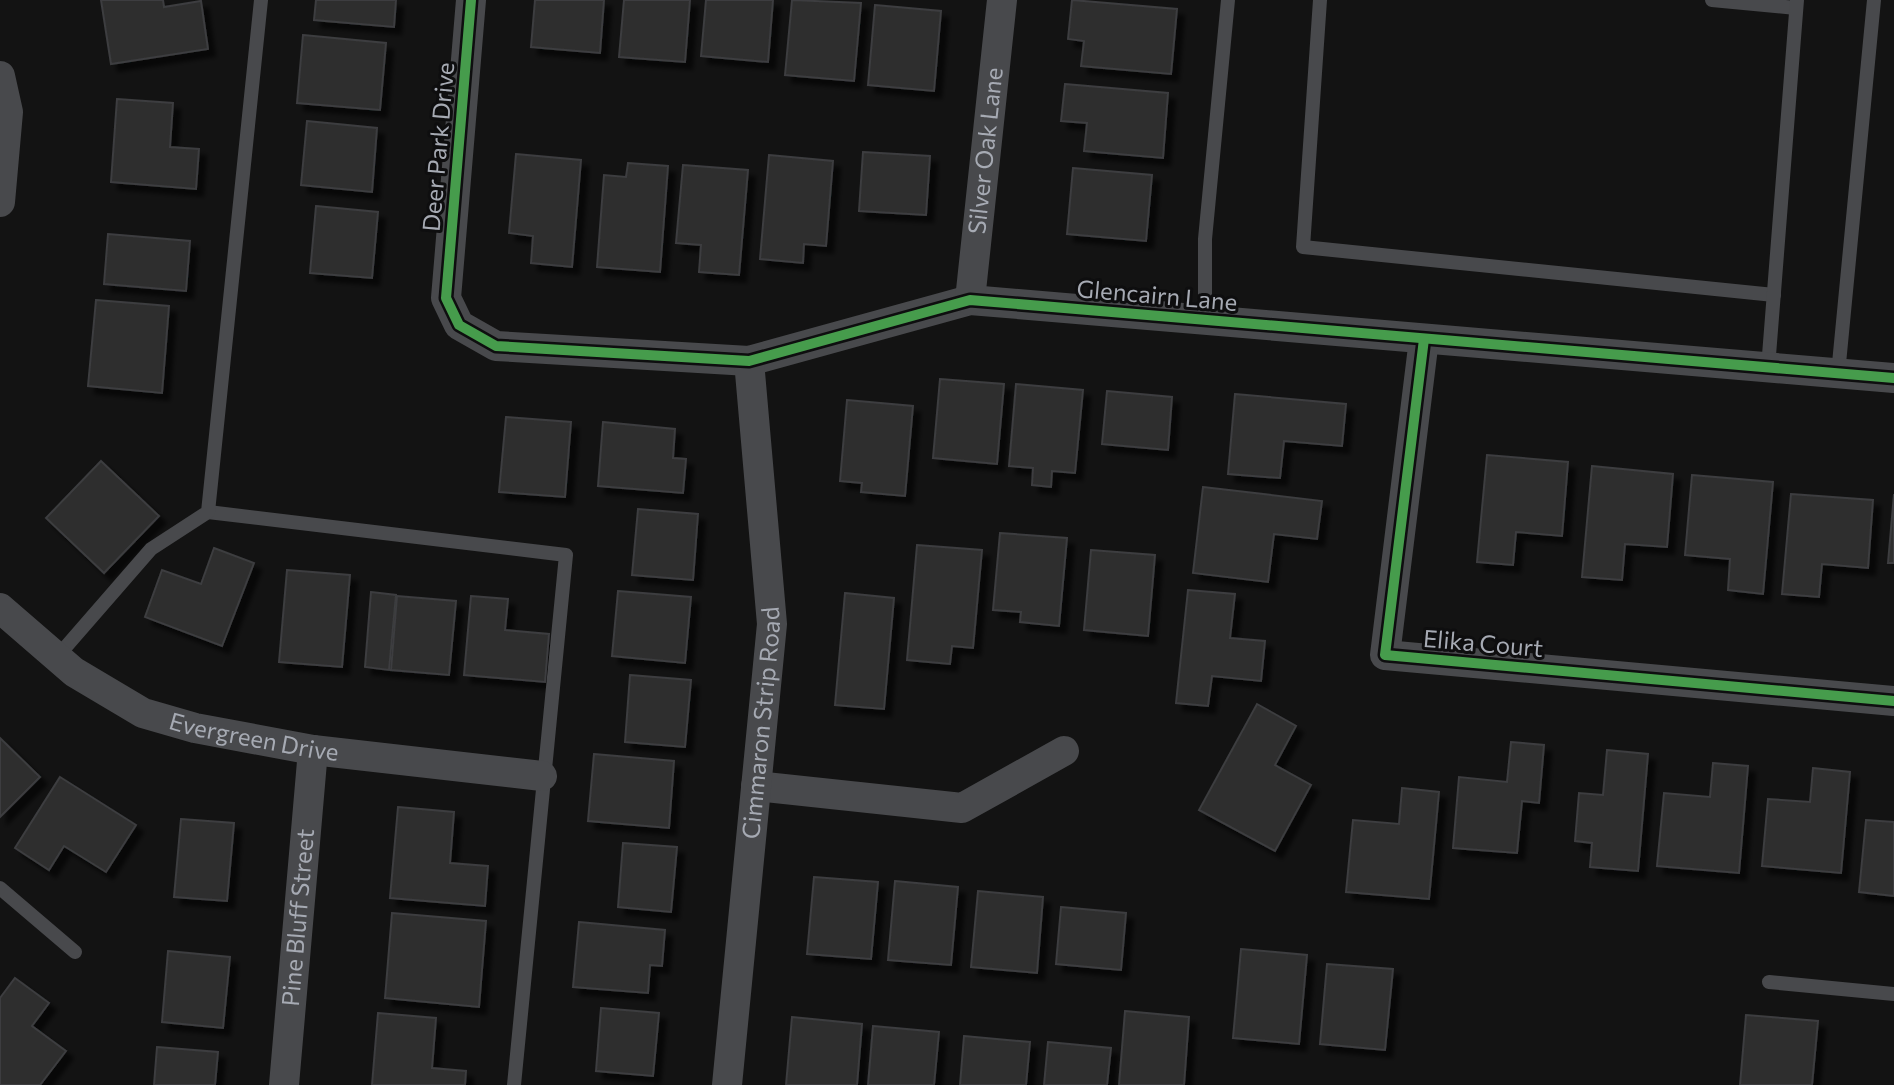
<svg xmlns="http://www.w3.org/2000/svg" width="1894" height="1085" viewBox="0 0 1894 1085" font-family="Commissioner,sans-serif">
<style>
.building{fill:#2e2e2e;stroke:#3c3d3f;stroke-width:2;filter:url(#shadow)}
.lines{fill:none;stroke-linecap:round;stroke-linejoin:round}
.service{stroke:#48494c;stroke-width:14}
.minor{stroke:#48494c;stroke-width:30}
.cycleway-casing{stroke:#0e0e0f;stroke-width:15}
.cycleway{stroke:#469c4c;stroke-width:10}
.labels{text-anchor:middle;stroke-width:6;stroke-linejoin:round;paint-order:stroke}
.street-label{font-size:24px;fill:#a6aab3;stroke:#0e0e0f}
</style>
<defs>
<filter id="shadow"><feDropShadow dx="7" dy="7" stdDeviation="2" flood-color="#0009"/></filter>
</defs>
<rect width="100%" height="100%" fill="#131313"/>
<g class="building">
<polygon points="101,0 163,0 164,7 201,1 208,49 111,64"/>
<polygon points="316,0 396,0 394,27 314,20"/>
<polygon points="535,0 604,0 600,53 531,47"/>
<polygon points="624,0 690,0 685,62 619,57"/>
<polygon points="706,0 773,0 768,62 701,56"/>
<polygon points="792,0 861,3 854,81 785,75"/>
<polygon points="1072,0 1177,9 1171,74 1081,66 1084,41 1068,39"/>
<polygon points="875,5 941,11 934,91 868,85"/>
<polygon points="303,35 386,43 380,110 297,103"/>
<polygon points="1065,84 1168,93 1163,158 1084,151 1087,123 1061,121"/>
<polygon points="117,99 173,103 170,147 199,149 196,189 111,182"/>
<polygon points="307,121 377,128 372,192 301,185"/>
<polygon points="863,152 930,156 926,215 859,211"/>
<polygon points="516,154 581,160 572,267 531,263 533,236 509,233"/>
<polygon points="769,155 833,161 826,246 804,244 803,263 760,259"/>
<polygon points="628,163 668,166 660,272 597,267 604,175 626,177"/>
<polygon points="683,165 748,170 739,275 699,272 701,245 676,243"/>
<polygon points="1073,168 1152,175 1146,241 1067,234"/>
<polygon points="316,206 378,212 372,278 310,273"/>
<polygon points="108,234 190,241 186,291 104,284"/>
<polygon points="96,300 169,306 162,393 88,386"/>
<polygon points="940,379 1004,384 997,464 933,458"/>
<polygon points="1016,384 1083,390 1075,473 1052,471 1051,487 1032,485 1033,468 1009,466"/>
<polygon points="1107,391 1172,397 1168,450 1102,444"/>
<polygon points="1235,394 1346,404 1342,446 1284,441 1280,478 1228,474"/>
<polygon points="847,400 913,406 905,496 861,492 862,483 840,481"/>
<polygon points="506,417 571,422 565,497 499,492"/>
<polygon points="603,422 675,429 673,458 686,459 683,493 598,486"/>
<polygon points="1487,455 1568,462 1562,536 1516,532 1513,565 1477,562"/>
<polygon points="101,461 159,516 104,573 46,518"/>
<polygon points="1592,466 1673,474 1667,547 1625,544 1622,580 1582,577"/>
<polygon points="1692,475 1773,482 1763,594 1728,590 1730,559 1685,555"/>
<polygon points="1203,487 1322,501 1317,539 1274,534 1268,582 1193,573"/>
<polygon points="1791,494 1873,500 1868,568 1822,564 1819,597 1782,594"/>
<polygon points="1894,494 1894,563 1888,563"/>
<polygon points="638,509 698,514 693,580 632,575"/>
<polygon points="1000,533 1067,538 1059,626 1020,622 1021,612 993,610"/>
<polygon points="917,545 982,550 973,648 952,646 950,664 907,660"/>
<polygon points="214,548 254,563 222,646 145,617 162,570 201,584"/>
<polygon points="1091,550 1155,555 1148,636 1084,630"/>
<polygon points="287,570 350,575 342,667 279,662"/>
<polygon points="1188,590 1235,594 1230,638 1265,641 1261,681 1212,676 1208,706 1176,703"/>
<polygon points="618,591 691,597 685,663 612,656"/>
<polygon points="371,592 396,595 389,670 365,667"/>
<polygon points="845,593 894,598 884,709 835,705"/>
<polygon points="397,596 456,601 449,675 391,670"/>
<polygon points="471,596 508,599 505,630 549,634 545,682 464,675"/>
<polygon points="630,675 691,680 685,747 625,742"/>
<polygon points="1257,704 1296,726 1275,765 1311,785 1275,851 1199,810"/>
<polygon points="0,738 40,777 0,817"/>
<polygon points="1511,742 1544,745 1539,803 1522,801 1517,853 1453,848 1459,777 1507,782"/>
<polygon points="1607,750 1648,754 1638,871 1590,867 1592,843 1575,841 1579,793 1603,795"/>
<polygon points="594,754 674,761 669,828 588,821"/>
<polygon points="1713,763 1748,766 1739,873 1657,866 1664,793 1710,797"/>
<polygon points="1813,768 1850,772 1841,873 1762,866 1768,799 1810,802"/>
<polygon points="60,777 136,825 106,872 64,846 49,870 15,848"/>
<polygon points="1402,788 1439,792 1429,899 1346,892 1353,820 1399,824"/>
<polygon points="398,807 454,812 450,863 488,866 485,906 390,898"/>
<polygon points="181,819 234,823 227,901 174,897"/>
<polygon points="1866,820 1894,822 1894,896 1859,892"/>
<polygon points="623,843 677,847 671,912 618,907"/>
<polygon points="814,877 878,882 871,959 807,954"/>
<polygon points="895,881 958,887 951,965 888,960"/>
<polygon points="978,891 1043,897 1037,973 971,967"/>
<polygon points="1061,907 1126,913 1121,970 1056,964"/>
<polygon points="392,913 486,921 479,1007 385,998"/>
<polygon points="579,922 665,930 662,966 650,965 648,993 573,987"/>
<polygon points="1241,949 1307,955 1299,1044 1233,1038"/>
<polygon points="168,951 230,957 223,1028 162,1022"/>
<polygon points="1327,964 1393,969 1385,1050 1320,1044"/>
<polygon points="15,978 49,1003 32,1026 66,1051 40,1085 0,1085 0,998"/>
<polygon points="601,1008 659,1013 653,1076 596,1071"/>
<polygon points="1125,1011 1189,1017 1184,1085 1119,1085"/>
<polygon points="378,1013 436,1018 432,1068 466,1071 465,1085 372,1085"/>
<polygon points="1746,1015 1818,1021 1812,1085 1740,1085"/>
<polygon points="792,1017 862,1024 857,1085 786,1085"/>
<polygon points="873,1026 939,1032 934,1085 868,1085"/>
<polygon points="964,1036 1030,1042 1026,1085 960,1085"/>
<polygon points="1048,1042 1111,1048 1107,1085 1044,1085"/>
<polygon points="157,1047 218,1052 215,1085 154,1085"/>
</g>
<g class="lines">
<g class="service">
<polyline points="1320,0 1303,247 1774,295"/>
<polyline points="1712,0 1796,8"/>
<polyline points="1205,320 1205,239 1228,0"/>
<polyline points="1768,368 1797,0"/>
<polyline points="1838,374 1874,0"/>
<polyline points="208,512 566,555 514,1085"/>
<polyline points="57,657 151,549 208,512 261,0"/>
<polyline points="0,888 75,952"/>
<polyline points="1769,982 1894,994"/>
</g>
<g class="minor">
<polyline points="471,0 446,298 459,325 496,346 749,361 970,300 1894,378"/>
<polyline points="0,76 8,112 0,202"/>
<path id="s1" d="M970,300L1002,0"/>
<polyline points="1424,339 1385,655 1894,701"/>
<path id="s2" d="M0,608L74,672L143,713L195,728L313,750L542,776"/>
<polyline points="756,786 962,808 1064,751"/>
<path id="s3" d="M284,1085L313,750"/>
<path id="s4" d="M727,1085L772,624L749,361"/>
</g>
<g class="cycleway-casing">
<g id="cycleway">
<polyline points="471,0 446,298 459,325 496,346 749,361 970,300 1894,378"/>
<polyline points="1424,339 1385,655 1894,701"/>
</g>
</g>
<use href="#cycleway" class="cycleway"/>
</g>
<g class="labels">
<g class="street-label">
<text transform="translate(439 147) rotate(-85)" y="8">Deer Park Drive</text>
<text dy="8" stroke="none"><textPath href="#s1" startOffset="150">Silver Oak Lane</textPath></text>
<text transform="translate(1157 296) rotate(5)" y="8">Glencairn Lane</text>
<text transform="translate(1483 644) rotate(5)" y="8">Elika Court</text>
<text dy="8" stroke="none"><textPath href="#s4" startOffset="364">Cimmaron Strip Road</textPath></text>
<text dy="8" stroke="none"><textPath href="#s2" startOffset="292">Evergreen Drive</textPath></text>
<text dy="8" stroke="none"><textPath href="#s3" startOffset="168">Pine Bluff Street</textPath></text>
</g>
</g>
</svg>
